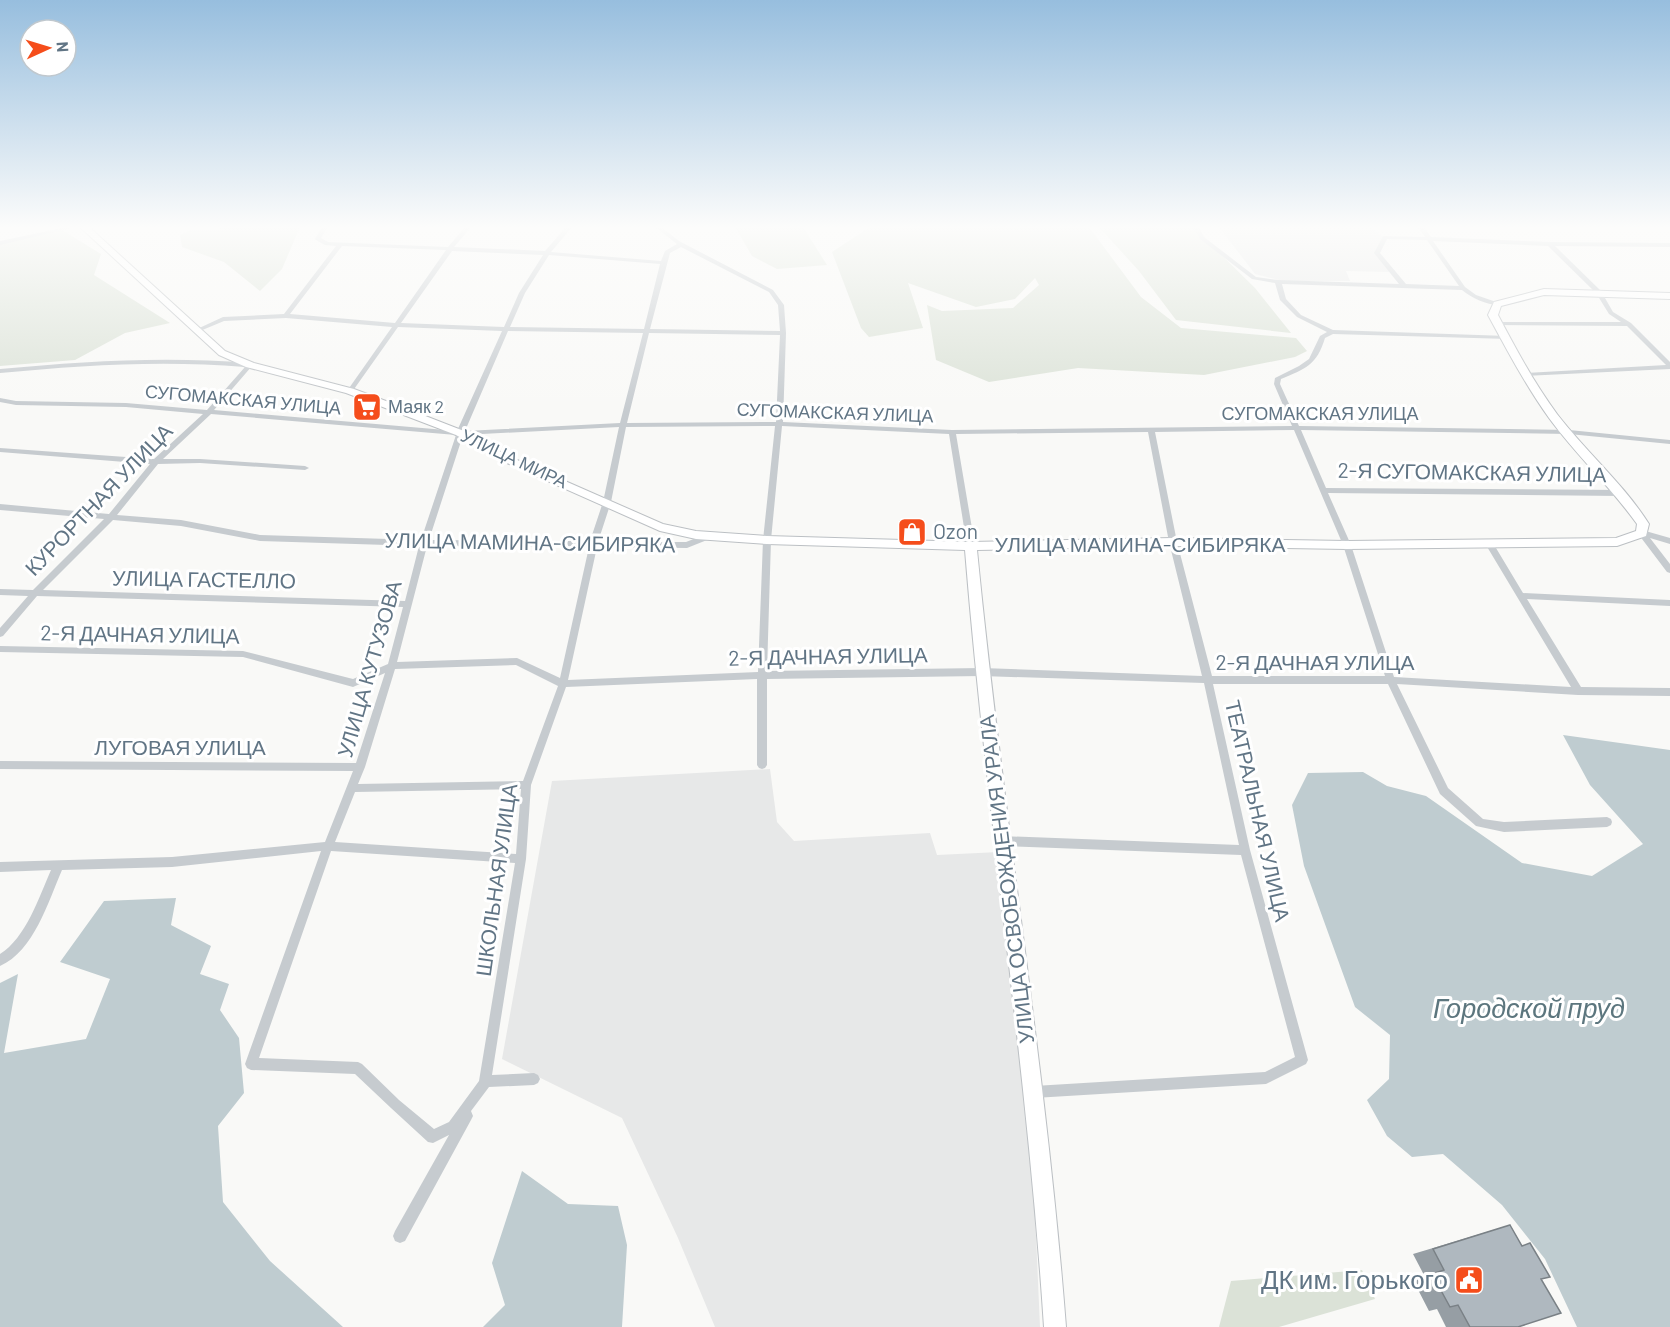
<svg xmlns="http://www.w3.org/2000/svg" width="1670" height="1327" viewBox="0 0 1670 1327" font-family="Barlow,sans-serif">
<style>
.built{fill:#e7e8e8}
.green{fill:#dbe2d7}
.water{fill:#bfccd0}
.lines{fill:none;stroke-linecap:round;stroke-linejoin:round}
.primary-casing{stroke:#bcc0c4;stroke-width:2}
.minor{fill:#c6cbcf;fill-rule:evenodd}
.primary{fill:#fff;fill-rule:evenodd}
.wall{fill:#969ea4}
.building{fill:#afb8bf;stroke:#7a8186;stroke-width:1.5}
.labels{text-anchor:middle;stroke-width:6;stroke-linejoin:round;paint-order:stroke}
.far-street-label{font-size:18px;fill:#617585;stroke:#fff}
.far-poi-label{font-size:18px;fill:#617585;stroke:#fff;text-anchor:start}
.street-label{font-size:21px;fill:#617585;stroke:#fff}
.poi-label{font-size:21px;fill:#617585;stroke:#fff;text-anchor:start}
.near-poi-label{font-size:26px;fill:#617585;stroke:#fff;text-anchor:end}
.near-water-label{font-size:27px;font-style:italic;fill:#5c767e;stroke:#fff}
</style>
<rect width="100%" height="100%" fill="#f9f9f7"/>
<g class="built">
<polygon points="1219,227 1364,227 1374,230 1383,237 1375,251 1390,272 1346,271 1350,281 1283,281 1255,274"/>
<polygon points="770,769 777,822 794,841 930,833 937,855 999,852 1035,1213 1040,1327 715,1327 678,1238 622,1118 502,1059 552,781"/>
</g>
<g class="green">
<polygon points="219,227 300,227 282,269 260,291 224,262 182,247 180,235 191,230 222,230"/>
<polygon points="735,227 803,227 827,265 777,269 752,256"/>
<polygon points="870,227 1089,227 1141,297 1181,328 1296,338 1307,351 1295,357 1204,375 1078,368 989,382 936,360 927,305 942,311 1013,308 1039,285 1035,278 1015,299 976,307 908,283 923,328 869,337 861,328 832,252"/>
<polygon points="1099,227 1193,227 1255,288 1291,333 1176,320 1139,271"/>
<polygon points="62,230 101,254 94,275 170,323 125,333 75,360 0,366 0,244"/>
<polygon points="1362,1270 1375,1299 1279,1327 1219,1327 1231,1281"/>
</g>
<g class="water">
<polygon points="1563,735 1670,750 1670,1327 1577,1327 1545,1259 1502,1205 1443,1154 1412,1157 1387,1136 1367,1100 1389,1079 1390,1035 1355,1007 1304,866 1292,805 1308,773 1363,772 1387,786 1426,796 1522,863 1592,876 1643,844 1590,785"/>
<polygon points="176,898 171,925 211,946 200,974 229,984 220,1010 239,1038 244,1093 218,1126 223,1202 270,1261 343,1327 0,1327 0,983 18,974 4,1053 86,1039 110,979 60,962 104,901"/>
<polygon points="522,1171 568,1204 618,1206 627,1245 622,1327 483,1327 505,1305 492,1263"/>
</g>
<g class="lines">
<g class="primary-casing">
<path id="primary" d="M80,227H89L225,351L254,363L354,389L410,410L464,431L506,455L663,524L696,531L767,536L971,542L1173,538L1347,541L1616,538L1636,531L1637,524C1610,486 1576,455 1549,418C1526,386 1507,350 1488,315L1494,302L1544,289L1670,293V299L1544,295L1501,306L1498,315C1516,349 1534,383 1557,414C1586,452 1623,483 1649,524L1646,536L1617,546L1347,549L1173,546L977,550C1002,810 1046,1067 1066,1327H1044C1027,1067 986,810 965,550L767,544L696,539L660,531L498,459L456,435L346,393L246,367L219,355Z"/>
</g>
<g class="minor">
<polygon points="66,227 76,227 0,245 0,241"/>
<path d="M322,227H328L321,238L328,242L448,247L465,227H471L454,247L545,251L566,227H572L551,252L661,261L665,251L677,244L655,227H661L679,241L773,290L784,305L786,333L783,422L952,430L1292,426L1274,384L1275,378L1299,366L1309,359L1320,336L1327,332L1297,317L1280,300L1275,283L1252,279L1200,239L1193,227H1199L1204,237L1256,277L1278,280L1399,284L1374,253L1383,236L1425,237L1418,227H1424L1431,237L1550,242L1670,243V247L1555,246L1601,291L1613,312L1631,323L1670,362V369L1524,376L1523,375L1526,373L1666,365L1627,326L1497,325V323L1499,322H1621L1609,314L1596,293L1548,246L1433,241L1465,287L1476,295L1499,303V305C1486,305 1472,298 1462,290L1282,284L1286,299L1301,315L1333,330L1507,336L1510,338L1509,339L1333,334L1325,338C1317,365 1305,369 1281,379L1280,384L1299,426L1569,430L1670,440V444L1569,434L1301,430L1326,488L1621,490L1625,493L1621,496L1328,493L1351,545L1394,677L1571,687L1486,545L1490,542L1493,543L1523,593L1670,600V606L1527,599L1581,687L1670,688V696L1578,695L1397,684L1448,788L1483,819L1504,822L1607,817L1611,819L1612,822L1611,825L1607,827L1504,832L1476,826L1440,794L1388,684H1213L1250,850L1308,1060L1306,1064L1266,1084L1034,1098L1030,1096L1028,1092L1030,1088L1034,1086L1265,1072L1295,1057L1241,855L1001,846L997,844L996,841L997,838L1001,836L1239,845L1204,683L982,676L767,679V765L765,768L762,769L759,768L757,765V679L566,687L531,785L526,859L492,1075L534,1073L538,1075L540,1079L538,1083L534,1085L489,1087L471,1111L473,1116L471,1120L405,1241L400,1243L395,1241L393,1236L395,1231L449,1135L433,1143L428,1142L391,1108L355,1074L251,1070L247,1068L245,1064L321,851L172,867L62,870C48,902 34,951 0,966V954C26,938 39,897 51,870L0,872V862L172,857L325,842L353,771L0,769V761L356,763L385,673L353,687L243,657L0,652V646L243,651L353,679L388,664L403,607L37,596L3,636L0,637V628L28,596L0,595V589L33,590L104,519L0,510V504L109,514L150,464L0,452V448L154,459L203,414L126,407L16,405L0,402V398L16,401L126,403L207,410L245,367C163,360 82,365 0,373V369C84,361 166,356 250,363L252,364V366L214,410L457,431L502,331L398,327L352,392L350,393L347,391L392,327L286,318L224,321L200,331L195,330L223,317L284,314L336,246L325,245L316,240L315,239ZM1387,239L1427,240L1459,286L1406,284L1380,253ZM342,246L446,250L395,323L290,314ZM681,247L769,292L778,305L780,331L650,329L670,253ZM452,251L543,255L519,293L504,327L401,323ZM549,255L660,264L644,329L510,327L525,293ZM508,331L643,333L620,423L465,431ZM649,333L780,335L776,422L627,423ZM211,414L456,435L421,540L260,535L181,520L117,515L158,464L200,463L305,470L309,468L305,466L200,459H163ZM775,426L763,540L758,672L568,680L597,547L687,548L712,538L713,536L709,533L686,542H598L611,502L626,427ZM782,426L949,434L967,546L971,549L975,546L956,434L1148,432L1169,542L1202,676L982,668L767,671L771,540ZM619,427L603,502L590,541L429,540L463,435ZM1294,430L1343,545L1385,676H1212L1177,542L1155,432ZM113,520L181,526L260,541L419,546L405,601L43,590ZM427,546L589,547L560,678L517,658L397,662ZM516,665L558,686L523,781L358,784L365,767L395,669ZM521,789L516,854L335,842L355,792ZM331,851L515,863L479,1081L449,1122L434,1129L399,1100L362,1064L358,1062L259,1058Z"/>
<polygon points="1642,530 1670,538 1670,544 1650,538 1670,564 1670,573 1667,572 1639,535 1638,533 1639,531"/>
</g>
<use href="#primary" class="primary"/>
</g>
<polygon class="wall" points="1510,1225 1541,1279 1518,1327 1446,1327 1437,1309 1429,1311 1412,1278 1424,1275 1413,1254"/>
<polygon class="building" points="1510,1225 1522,1246 1530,1243 1550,1277 1541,1279 1561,1313 1518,1327 1470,1327 1458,1305 1450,1307 1432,1274 1444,1270 1433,1249"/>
<linearGradient id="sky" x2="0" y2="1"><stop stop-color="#97bede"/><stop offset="0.55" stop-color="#fcfcfb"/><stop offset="1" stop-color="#fcfcfb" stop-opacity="0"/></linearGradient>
<rect width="1670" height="413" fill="url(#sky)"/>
<defs>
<g id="supermarket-square" transform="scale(1.5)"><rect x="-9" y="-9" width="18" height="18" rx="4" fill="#f54d1b" stroke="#fff"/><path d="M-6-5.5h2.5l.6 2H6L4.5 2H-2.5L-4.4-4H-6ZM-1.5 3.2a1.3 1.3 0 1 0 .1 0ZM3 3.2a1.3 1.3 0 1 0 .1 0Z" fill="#fff"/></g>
<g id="shop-square" transform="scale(1.5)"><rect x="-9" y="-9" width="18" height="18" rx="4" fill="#f54d1b" stroke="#fff"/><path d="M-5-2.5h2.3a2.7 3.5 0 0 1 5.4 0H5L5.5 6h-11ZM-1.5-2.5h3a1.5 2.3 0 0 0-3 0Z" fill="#fff"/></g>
<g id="civic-square" transform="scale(1.5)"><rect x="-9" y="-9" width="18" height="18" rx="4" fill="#f54d1b" stroke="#fff"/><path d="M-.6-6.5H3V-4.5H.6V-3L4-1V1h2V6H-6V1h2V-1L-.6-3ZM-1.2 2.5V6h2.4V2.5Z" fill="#fff"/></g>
</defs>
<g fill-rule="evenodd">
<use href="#supermarket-square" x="367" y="407"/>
<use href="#shop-square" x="912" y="532"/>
<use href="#civic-square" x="1469" y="1280"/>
</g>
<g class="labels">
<g class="far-street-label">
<text transform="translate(243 400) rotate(5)" y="6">СУГОМАКСКАЯ УЛИЦА</text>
<text transform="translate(835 413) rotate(2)" y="6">СУГОМАКСКАЯ УЛИЦА</text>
<text x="1320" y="420">СУГОМАКСКАЯ УЛИЦА</text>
<text transform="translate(514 459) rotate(25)" y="6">УЛИЦА МИРА</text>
</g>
<g class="far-poi-label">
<text x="388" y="413">Маяк 2</text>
</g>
<g class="street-label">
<text transform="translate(1472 473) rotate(1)" y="7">2-Я СУГОМАКСКАЯ УЛИЦА</text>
<text transform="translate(99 500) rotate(-46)" y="7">КУРОРТНАЯ УЛИЦА</text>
<text transform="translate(530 543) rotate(1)" y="7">УЛИЦА МАМИНА-СИБИРЯКА</text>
<text x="1140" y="552">УЛИЦА МАМИНА-СИБИРЯКА</text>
<text transform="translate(204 580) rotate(1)" y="7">УЛИЦА ГАСТЕЛЛО</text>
<text transform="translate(140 635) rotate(1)" y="7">2-Я ДАЧНАЯ УЛИЦА</text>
<text transform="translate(828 657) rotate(-1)" y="7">2-Я ДАЧНАЯ УЛИЦА</text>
<text x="1315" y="670">2-Я ДАЧНАЯ УЛИЦА</text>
<text transform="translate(370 669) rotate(-74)" y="7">УЛИЦА КУТУЗОВА</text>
<text x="180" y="755">ЛУГОВАЯ УЛИЦА</text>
<text transform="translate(1257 811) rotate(77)" y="7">ТЕАТРАЛЬНАЯ УЛИЦА</text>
<text transform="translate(1007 879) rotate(-97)" y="7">УЛИЦА ОСВОБОЖДЕНИЯ УРАЛА</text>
<text transform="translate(497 880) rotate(-82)" y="7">ШКОЛЬНАЯ УЛИЦА</text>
</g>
<g class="poi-label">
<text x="933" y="539">Ozon</text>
</g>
<g class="near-poi-label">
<text x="1448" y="1289">ДК им. Горького</text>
</g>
<g class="near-water-label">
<text x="1529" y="1018">Городской пруд</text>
</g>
</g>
<g transform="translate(48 48) rotate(86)"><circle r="28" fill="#ffffff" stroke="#c0c8ce" stroke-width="1.5"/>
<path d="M0-4.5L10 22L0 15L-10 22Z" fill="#f54d1b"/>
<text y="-9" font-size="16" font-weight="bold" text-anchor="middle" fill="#617585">N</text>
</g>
</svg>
